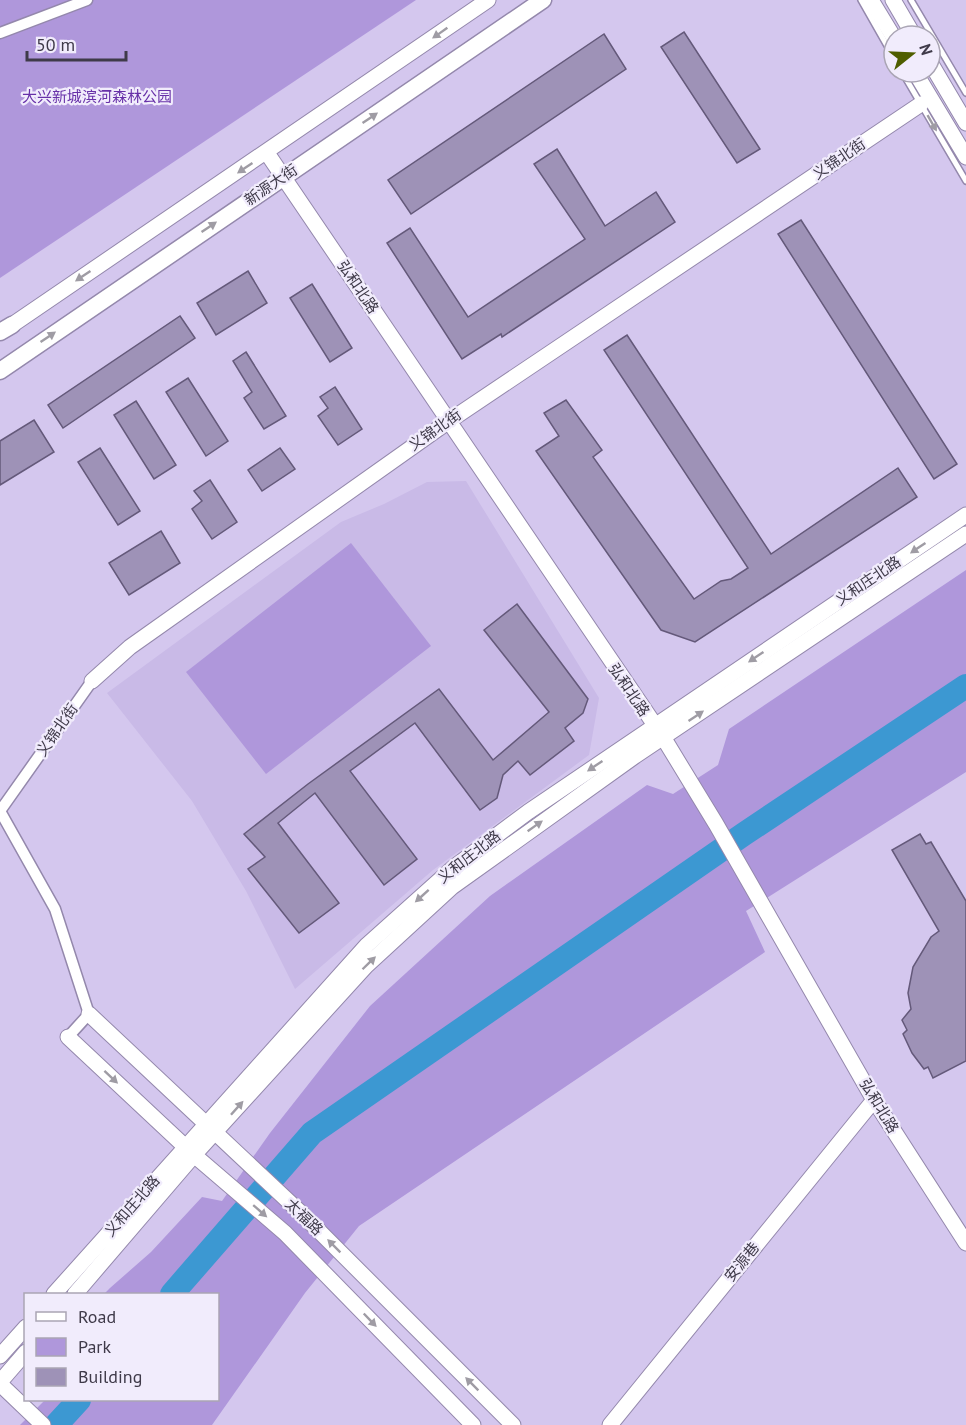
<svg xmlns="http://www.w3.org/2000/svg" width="966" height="1425" viewBox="0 0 966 1425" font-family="'PT Sans','Noto Sans SC',sans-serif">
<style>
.built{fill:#c9bae7}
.green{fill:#af97db}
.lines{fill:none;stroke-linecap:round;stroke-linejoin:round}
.river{stroke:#3c98d2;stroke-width:24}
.building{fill:#9e92b7;stroke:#64597a;stroke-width:1.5}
.lane-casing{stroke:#9488ac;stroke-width:8}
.street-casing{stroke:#9488ac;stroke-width:13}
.secondary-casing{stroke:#9488ac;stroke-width:17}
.primary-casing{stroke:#9488ac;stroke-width:19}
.lane{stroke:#fff;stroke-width:5}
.street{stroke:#fff;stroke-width:10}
.secondary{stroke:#fff;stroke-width:15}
.primary{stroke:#fff;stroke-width:16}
.oneway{fill:#9f9ca4}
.labels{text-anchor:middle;stroke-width:4.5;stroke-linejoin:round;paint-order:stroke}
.park-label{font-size:15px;fill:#6730a8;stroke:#f1ecfc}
.street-label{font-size:15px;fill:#3f3a49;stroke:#f1ecfc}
</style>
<rect width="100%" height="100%" fill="#d4c7ee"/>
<polygon class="built" points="466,481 599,698 589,755 433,870 295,989 246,891 192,801 107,693 341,522 384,504 427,482"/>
<g class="green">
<polygon points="0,0 416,0 0,278"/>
<polygon points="351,543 431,646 266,774 186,672"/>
<polygon points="966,570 966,772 746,911 765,952 359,1226 305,1293 212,1425 20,1425 45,1400 218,1400 218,1294 104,1294 110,1288 151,1252 202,1197 222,1201 270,1133 370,1006 490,896 647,785 673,794 718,765 729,729"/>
</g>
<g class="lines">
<g class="river">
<polyline points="172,1294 312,1133 744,834 966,686"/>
<polyline points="56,1425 79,1400"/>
</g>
</g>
<g class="building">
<polygon points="684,32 760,149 737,163 661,47"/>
<polygon points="604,34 626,69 411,214 388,180"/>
<polygon points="557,149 605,226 656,192 675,222 502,337 501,334 462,359 387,243 410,228 468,317 585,239 534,164"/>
<polygon points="801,220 957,464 934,479 778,234"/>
<polygon points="248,271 267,303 216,335 197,303"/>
<polygon points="312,284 352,348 330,362 290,298"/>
<polygon points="180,316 195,338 63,428 48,405"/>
<polygon points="627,335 771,554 898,468 917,497 695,642 661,630 536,451 559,436 544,413 566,400 602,450 593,457 694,599 721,581 731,579 748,568 604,350"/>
<polygon points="246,352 286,416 264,429 244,398 252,392 233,361"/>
<polygon points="188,378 228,441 206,456 166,392"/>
<polygon points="335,387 362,429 338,445 318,416 328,408 320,397"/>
<polygon points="136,401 176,465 154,479 114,415"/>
<polygon points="34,420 54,452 0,485 0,441"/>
<polygon points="100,448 140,511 118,525 78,462"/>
<polygon points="280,448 295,469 262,491 248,470"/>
<polygon points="210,480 237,522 212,539 192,509 202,501 194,491"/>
<polygon points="161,531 180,563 129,595 109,563"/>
<polygon points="517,604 588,699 583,713 565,728 574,741 530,775 518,761 503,775 497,798 480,810 415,723 350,771 417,859 384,885 315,793 278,823 339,903 299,933 248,869 265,857 244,834 308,784 439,689 493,760 549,712 484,630"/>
<polygon points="920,834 926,844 931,842 966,901 966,1061 933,1078 928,1067 924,1069 912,1053 903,1034 907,1030 902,1020 911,1009 908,993 913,967 931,937 939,931 892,850"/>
</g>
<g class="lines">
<g class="lane-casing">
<g id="lane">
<polyline points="861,0 894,58"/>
<polyline points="911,0 966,93"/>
<polyline points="902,72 966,181"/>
</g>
</g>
<g class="street-casing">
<g id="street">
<polyline points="0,33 87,0"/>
<polyline points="0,811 55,909 89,1014 68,1037"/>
<polyline points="0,811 92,681"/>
</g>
</g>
<g class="secondary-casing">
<g id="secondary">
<polyline points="871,0 894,38"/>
<polyline points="893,0 914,36"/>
<polyline points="930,62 966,123"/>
<polyline points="915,72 966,157"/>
<polyline points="267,153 663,737 716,824 874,1100 966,1243"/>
<polyline points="12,325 488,0"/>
<polyline points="92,681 130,647 449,421 921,104"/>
<polyline points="89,1014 302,1214 513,1425"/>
<polyline points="68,1037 194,1155 285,1233 473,1425"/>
<polyline points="54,1294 367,945 453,868 528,812 966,515"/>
<polyline points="75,1294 194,1155 366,966 452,887 635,756 966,534"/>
<polyline points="0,1356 26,1327"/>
<polyline points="0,1382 26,1352"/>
<polyline points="0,1384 43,1425"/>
<polyline points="610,1425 874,1100"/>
</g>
</g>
<g class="primary-casing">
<g id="primary">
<polyline points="0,332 12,325"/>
<polyline points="0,371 543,0"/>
</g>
</g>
<use href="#lane" class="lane"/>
<use href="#street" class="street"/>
<use href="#secondary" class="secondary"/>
<use href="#primary" class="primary"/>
</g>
<defs><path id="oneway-solid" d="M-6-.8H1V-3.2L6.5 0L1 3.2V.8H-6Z" transform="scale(1.5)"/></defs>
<g class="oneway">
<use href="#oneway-solid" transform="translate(440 33) rotate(145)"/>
<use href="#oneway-solid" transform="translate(370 118) rotate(-34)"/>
<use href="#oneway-solid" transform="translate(932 123) rotate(60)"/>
<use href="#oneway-solid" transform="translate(245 168) rotate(146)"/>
<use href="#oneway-solid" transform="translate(209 227) rotate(-34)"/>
<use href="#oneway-solid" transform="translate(83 276) rotate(146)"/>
<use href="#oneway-solid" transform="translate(48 337) rotate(-34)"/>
<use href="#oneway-solid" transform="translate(918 548) rotate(146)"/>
<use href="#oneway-solid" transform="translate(756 657) rotate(146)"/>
<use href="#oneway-solid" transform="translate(696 716) rotate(-34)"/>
<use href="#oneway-solid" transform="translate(595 766) rotate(146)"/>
<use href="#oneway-solid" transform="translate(535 826) rotate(-35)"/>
<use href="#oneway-solid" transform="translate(422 896) rotate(138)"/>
<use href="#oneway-solid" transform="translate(369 963) rotate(-44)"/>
<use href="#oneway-solid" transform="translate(111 1077) rotate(43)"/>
<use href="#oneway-solid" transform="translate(237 1108) rotate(-48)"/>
<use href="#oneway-solid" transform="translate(260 1211) rotate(41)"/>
<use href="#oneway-solid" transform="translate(334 1246) rotate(-135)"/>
<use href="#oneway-solid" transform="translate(370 1320) rotate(46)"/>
<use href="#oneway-solid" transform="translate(472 1384) rotate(-135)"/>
</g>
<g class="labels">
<g class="park-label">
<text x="97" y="102">大兴新城滨河森林公园</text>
</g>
<g class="street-label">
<text transform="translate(839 159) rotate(-34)" y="5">义锦北街</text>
<text transform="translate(271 185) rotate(-34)" y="5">新源大街</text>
<text transform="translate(358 287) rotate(56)" y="5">弘和北路</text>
<text transform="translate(435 430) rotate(-35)" y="5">义锦北街</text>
<text transform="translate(868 581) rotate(-34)" y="5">义和庄北路</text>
<text transform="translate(629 690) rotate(56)" y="5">弘和北路</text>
<text transform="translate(57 730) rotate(-55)" y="5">义锦北街</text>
<text transform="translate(469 857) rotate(-38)" y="5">义和庄北路</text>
<text transform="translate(879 1106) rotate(59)" y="5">弘和北路</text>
<text transform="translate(132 1206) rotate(-49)" y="5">义和庄北路</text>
<text transform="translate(304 1217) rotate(44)" y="5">太福路</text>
<text transform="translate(742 1262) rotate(-51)" y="5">安源巷</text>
</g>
</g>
<rect x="24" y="1293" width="195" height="108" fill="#f1ecfc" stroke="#aaa5b4" stroke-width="1.5"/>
<rect x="36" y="1312" width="30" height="9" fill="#ffffff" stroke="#aaa5b4" stroke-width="1.5"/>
<text x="78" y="1323" font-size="18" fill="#3f3a49">Road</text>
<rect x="36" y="1338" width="30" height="18" fill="#af97db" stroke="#aaa5b4" stroke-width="1.5"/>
<text x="78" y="1353" font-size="18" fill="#3f3a49">Park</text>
<rect x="36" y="1368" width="30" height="18" fill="#9e92b7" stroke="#aaa5b4" stroke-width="1.5"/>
<text x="78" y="1383" font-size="18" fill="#3f3a49">Building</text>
<g transform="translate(912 54) rotate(72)"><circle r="28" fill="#f1ecfc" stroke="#aaa5b4" stroke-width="1.5"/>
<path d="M0-4.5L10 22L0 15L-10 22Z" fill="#4f5e00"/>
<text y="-9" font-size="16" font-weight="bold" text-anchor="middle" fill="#3f3a49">N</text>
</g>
<path d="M27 51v9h99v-9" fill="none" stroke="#3f3a49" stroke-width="3"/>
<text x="36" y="51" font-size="18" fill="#3f3a49" stroke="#f1ecfc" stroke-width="4.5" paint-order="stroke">50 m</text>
</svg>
